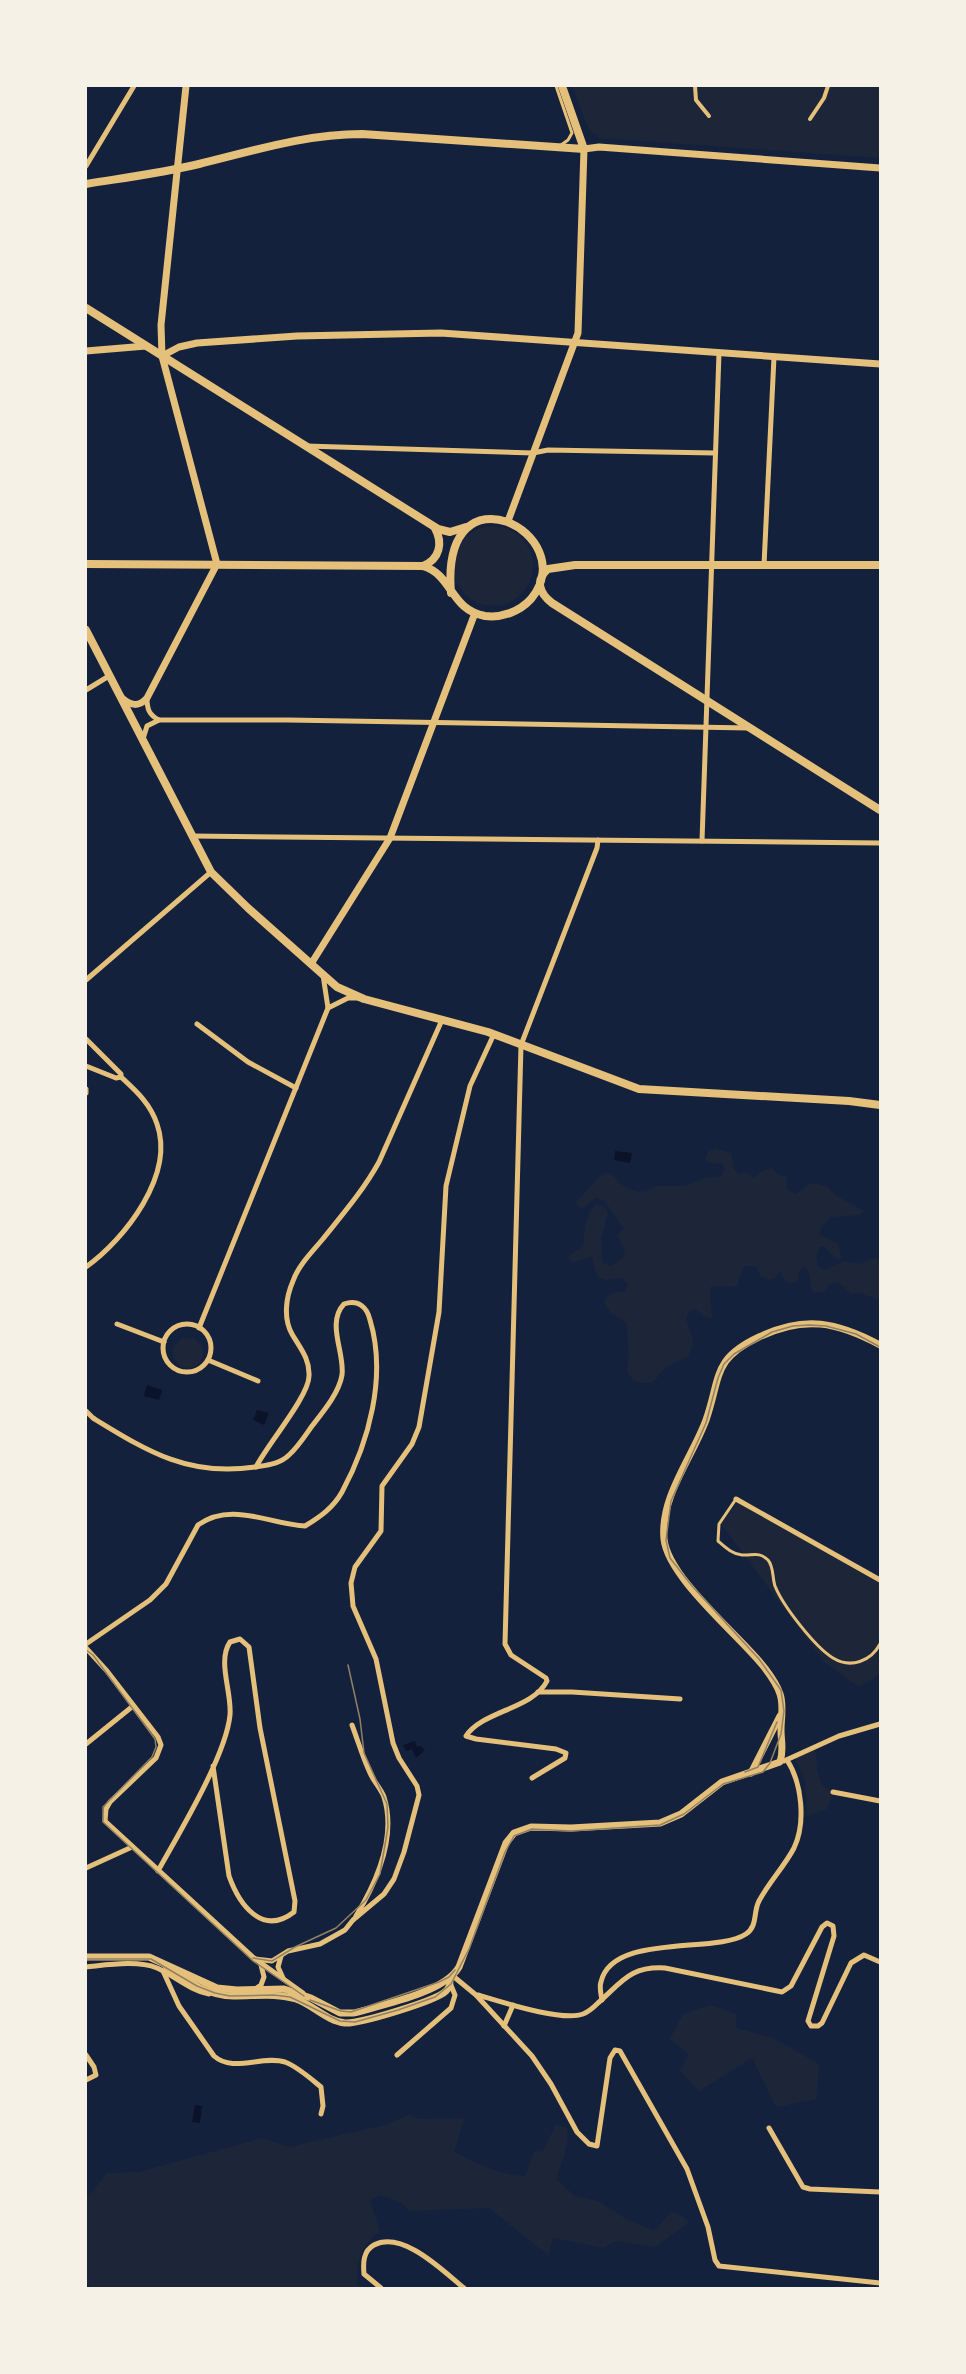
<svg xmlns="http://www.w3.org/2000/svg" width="966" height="2374" viewBox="0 0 966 2374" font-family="Georgia,serif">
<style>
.green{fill:#1d2539}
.water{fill:#0b132b}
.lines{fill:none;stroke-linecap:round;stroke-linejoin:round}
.service{stroke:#e5c07b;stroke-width:3}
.pedestrian{stroke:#e5c07b;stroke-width:4}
.minor{stroke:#e5c07b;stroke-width:5}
.tertiary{stroke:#e5c07b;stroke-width:7}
.secondary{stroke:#e5c07b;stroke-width:8}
.tram{stroke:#918062;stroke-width:1.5}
</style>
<rect width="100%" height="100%" fill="#14213d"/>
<g class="green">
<polygon points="572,86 880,86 880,158 600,138 589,130"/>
<circle cx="493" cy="566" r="40"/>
<path d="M715,1148L731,1153L734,1169L739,1174L746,1172L754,1178L762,1171L772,1168L778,1175L787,1177L786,1188L795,1194L810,1184H816L828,1187L835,1195L864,1211L861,1215L830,1217L823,1225L819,1234L838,1244L842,1259L834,1258L825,1247L820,1246L816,1256L818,1266L825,1270L844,1261L862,1264L869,1259L879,1258L880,1300L859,1293L851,1294L838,1282L830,1284C824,1292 822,1295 812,1291L808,1270L805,1266L799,1271L798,1281L790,1284L782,1277L781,1272L777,1273L776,1278L770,1280L761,1277L756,1266H744L737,1286L710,1287L712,1318L703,1316L695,1308C678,1317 692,1329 693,1342C693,1347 690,1352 688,1356L665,1368L652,1383C640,1384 633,1382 627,1372L629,1354L627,1324L610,1312L604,1302C608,1292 617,1292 626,1291L628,1284L622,1278L608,1280L600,1278L594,1269L593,1258L590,1257L572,1263L568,1256L583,1246C585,1231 584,1215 597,1204L605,1207L608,1213L601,1239L602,1262L611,1266L623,1258L625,1250L617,1235L624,1229L604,1200L596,1198L584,1208L579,1207L576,1202L600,1176L606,1173C615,1175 615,1179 621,1184C633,1193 645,1195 656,1186H685L705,1178L721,1176L725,1169L722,1164L709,1163L705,1159L708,1152Z"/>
<circle cx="188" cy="1353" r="15"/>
<polygon points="736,1500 880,1582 880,1674 859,1687 824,1662 721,1524"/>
<polygon points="815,1749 817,1769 822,1785 833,1792 827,1809 807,1816 805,1780 795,1758"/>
<polygon points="710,2005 736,2014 736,2028 773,2038 819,2064 816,2099 776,2107 752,2058 699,2091 680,2071 689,2054 670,2039 683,2014"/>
<path d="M409,2115L419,2119L464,2118L454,2152C477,2163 498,2175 525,2176L534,2152L543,2151L556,2124L567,2128C571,2145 560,2162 557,2180L575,2196L598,2201L626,2219L654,2231L671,2212L681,2215L690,2222L655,2247L616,2241L604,2248L553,2238L548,2255L489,2208L410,2211L400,2202L379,2195L370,2201L380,2231C359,2249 358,2257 357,2285L367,2288H92L86,2282V2199L107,2173L139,2172L262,2138L289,2147L384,2125Z"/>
</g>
<g class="water">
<polygon points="615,1151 632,1153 630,1163 614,1160"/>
<polygon points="147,1385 162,1390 159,1400 144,1396"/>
<polygon points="257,1410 269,1413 264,1425 253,1420"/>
<polygon points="415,1741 417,1747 421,1746 425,1750 416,1758 412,1749 406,1751 403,1745"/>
<polygon points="195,2105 202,2106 200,2123 192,2122"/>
</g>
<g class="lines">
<g class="service">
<polyline points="556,86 572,133 568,140 561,145"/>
<path d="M736,1499L719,1524L718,1541C725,1547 732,1554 742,1555C752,1556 759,1551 768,1560C774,1567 772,1577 775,1586C783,1606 815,1647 833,1658C851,1669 871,1661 880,1644"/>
</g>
<g class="pedestrian">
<polyline points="695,86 696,100 709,116"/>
<polyline points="810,119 824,98 828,86"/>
</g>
<g class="minor">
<polyline points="86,166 134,86"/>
<polyline points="306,446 533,453 548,450 715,453"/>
<polyline points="764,565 774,357"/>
<polyline points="86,690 109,676"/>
<path d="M147,698C147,709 149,715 159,720"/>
<polyline points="143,739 147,726 159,720 288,720 749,728"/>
<polyline points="192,836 880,843"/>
<polyline points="702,841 719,353"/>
<polyline points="86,980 211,872"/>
<polyline points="328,1008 348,998 359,998"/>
<polyline points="197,1024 248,1062 296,1088"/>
<path d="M86,1039L121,1074V1077C136,1091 150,1103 157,1124C175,1175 125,1239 86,1267"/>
<polyline points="86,1066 116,1078 121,1077"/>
<polyline points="86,1089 86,1093"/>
<polyline points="117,1324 164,1342"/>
<circle cx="187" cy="1348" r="24"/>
<polyline points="199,1328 328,1008 323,975"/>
<polyline points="208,1360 258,1381"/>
<path d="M86,1411L93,1418C147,1451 188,1477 255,1467C267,1465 280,1464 289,1455C298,1447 305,1436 312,1426C323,1412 339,1393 342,1375C345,1353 326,1323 344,1304C358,1299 367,1307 370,1320C387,1376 369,1442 342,1492C333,1508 320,1517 305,1526C269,1524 231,1501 198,1525L166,1584L150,1600L86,1644"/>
<path d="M256,1467C267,1445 309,1396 309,1376C310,1359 300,1348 292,1334C283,1318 286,1297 293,1281C298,1266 312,1252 322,1240C342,1215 363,1191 379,1162L442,1020"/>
<polyline points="736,1499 880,1580"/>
<polyline points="86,1648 107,1671 158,1737 161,1745 156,1758 110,1802 106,1809 105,1821 254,1958 303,1993"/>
<polyline points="538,1692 572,1692 680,1699"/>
<path d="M352,1725C358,1741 363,1758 370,1773C374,1782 381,1789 384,1797C397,1838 376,1883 356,1916"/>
<polyline points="86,1744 133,1706"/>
<polyline points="784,1761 839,1736 880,1724"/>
<path d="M532,1778L565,1758L566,1753L556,1749L476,1739L466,1736C482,1711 533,1709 547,1681L546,1678L511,1655L505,1644L521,1045L597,848L598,840"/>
<polyline points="833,1792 880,1801"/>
<polyline points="86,1868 132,1847"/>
<path d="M158,1871C179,1833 226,1756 230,1715C232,1692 217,1661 230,1642L240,1639L249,1647L260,1728L295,1901L294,1912C262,1937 239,1904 229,1876L213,1766"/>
<polyline points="281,1956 278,1967 283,1978"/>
<polyline points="255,1959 272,1961 288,1951 320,1944 345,1930 353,1920 384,1894 394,1879 404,1852 419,1795 417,1786 399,1758 393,1743 376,1659 353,1606 351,1583 355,1567 381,1531 382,1486 412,1444 419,1427 439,1312 446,1186 470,1086 494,1034"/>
<path d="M86,1967C107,1965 137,1960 157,1968C175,1976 189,1990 209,1994"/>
<path d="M163,1971L179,2006L214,2056C233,2073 262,2055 285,2062C298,2067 310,2078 321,2087L323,2106L321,2114"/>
<polyline points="453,1976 476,1995 532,2056 551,2084 577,2132 589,2144 597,2146 610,2058 615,2050 620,2051 687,2169 708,2227 715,2260 719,2266 880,2283"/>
<polyline points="255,1989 261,1985 264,1977 261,1965"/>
<path d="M478,1995C502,2002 562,2022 583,2014C588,2012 594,2007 598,2003C622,1982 630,1966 665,1968L782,1992L791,1986L822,1927L827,1923L833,1926L834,1936L808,2021L811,2026H818L822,2023L851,1963L864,1955L880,1962"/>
<path d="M602,2000C601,1994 599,1987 601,1982C612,1933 716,1954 746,1934C758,1926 753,1912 759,1901C769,1882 784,1867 794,1848C806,1823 802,1783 787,1760"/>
<polyline points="504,2026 513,2005"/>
<polyline points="86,2055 94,2067 96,2075 86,2080"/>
<polyline points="397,2055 451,2008 455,1995 450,1983"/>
<polyline points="769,2128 803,2187 810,2189 880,2192"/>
<path d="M381,2288L364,2274C363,2263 363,2251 374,2245C403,2230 444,2272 464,2288"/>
</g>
<g class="tertiary">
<polyline points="86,351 146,346"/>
<polyline points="162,356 179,347 197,343 297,336 441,333 880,364"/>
<polyline points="508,521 578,333 584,149 599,147 880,168"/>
<path d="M122,698C131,706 139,707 147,698L217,564L162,356L161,325L186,86"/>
<polyline points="311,964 390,838 475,613"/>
<polyline points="751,1773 780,1716"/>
<path d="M86,1957H149L217,1988L237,1990L284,1989L311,1998L340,2013H354C381,2005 444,1993 459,1967L506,1843L514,1833L531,1827L571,1828L660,1823L681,1814L722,1782L780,1762C784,1750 781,1742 781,1730C781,1719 784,1705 780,1694C777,1684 770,1675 764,1667C739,1635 668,1578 664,1539C660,1497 692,1458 706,1420C721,1377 712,1359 759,1337C805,1315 837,1322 880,1345"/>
<path d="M166,1966C185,1982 211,1997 236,1996C256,1996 277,1993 296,1999C313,2005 327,2021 345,2023C359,2024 436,2001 446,1991C450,1987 450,1984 450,1979"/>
</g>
<g class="secondary">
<path d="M86,184C123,178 162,173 199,164C253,151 305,134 362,134L584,149L562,86"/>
<polyline points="86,308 438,529 450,532 466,527"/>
<path d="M86,564L423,566C453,575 450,610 485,616C502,618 519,612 531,599C584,534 440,460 451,593"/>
<path d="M880,565H575L548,569C535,580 539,593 552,603L880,810"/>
<path d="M423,566C440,559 443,543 435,528"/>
<polyline points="86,630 211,872 248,908 337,987 364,999 488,1032 639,1089 849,1101 880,1105"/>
</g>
<g class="tram">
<polyline points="86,1650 93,1655 155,1739 156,1747 152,1757 103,1807 103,1822 253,1961 304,1996"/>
<polyline points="745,1772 758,1767 777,1722"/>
<polyline points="253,1958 272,1961 295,1947 336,1928 366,1900 380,1874 388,1827 387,1804 364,1753 360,1719 348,1665"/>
<polyline points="86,1959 151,1959 197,1986 215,1993 230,1996 274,1995 290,1997 340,2021 355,2022 398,2010 435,1997 451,1984 469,1949 505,1852 514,1836 532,1829 571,1831 660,1825 684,1814 723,1784 763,1772 770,1763 781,1734 784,1711 781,1690 759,1659 692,1586 670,1558 666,1540 671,1501 706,1423 718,1378 724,1364 734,1354 772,1332 793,1326 809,1325 826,1326 856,1334 880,1347"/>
<polyline points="310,2000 341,2011 351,2012 439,1982 449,1977 455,1970"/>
</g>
</g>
<rect width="966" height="2374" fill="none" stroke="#f6f1e7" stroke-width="174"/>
</svg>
